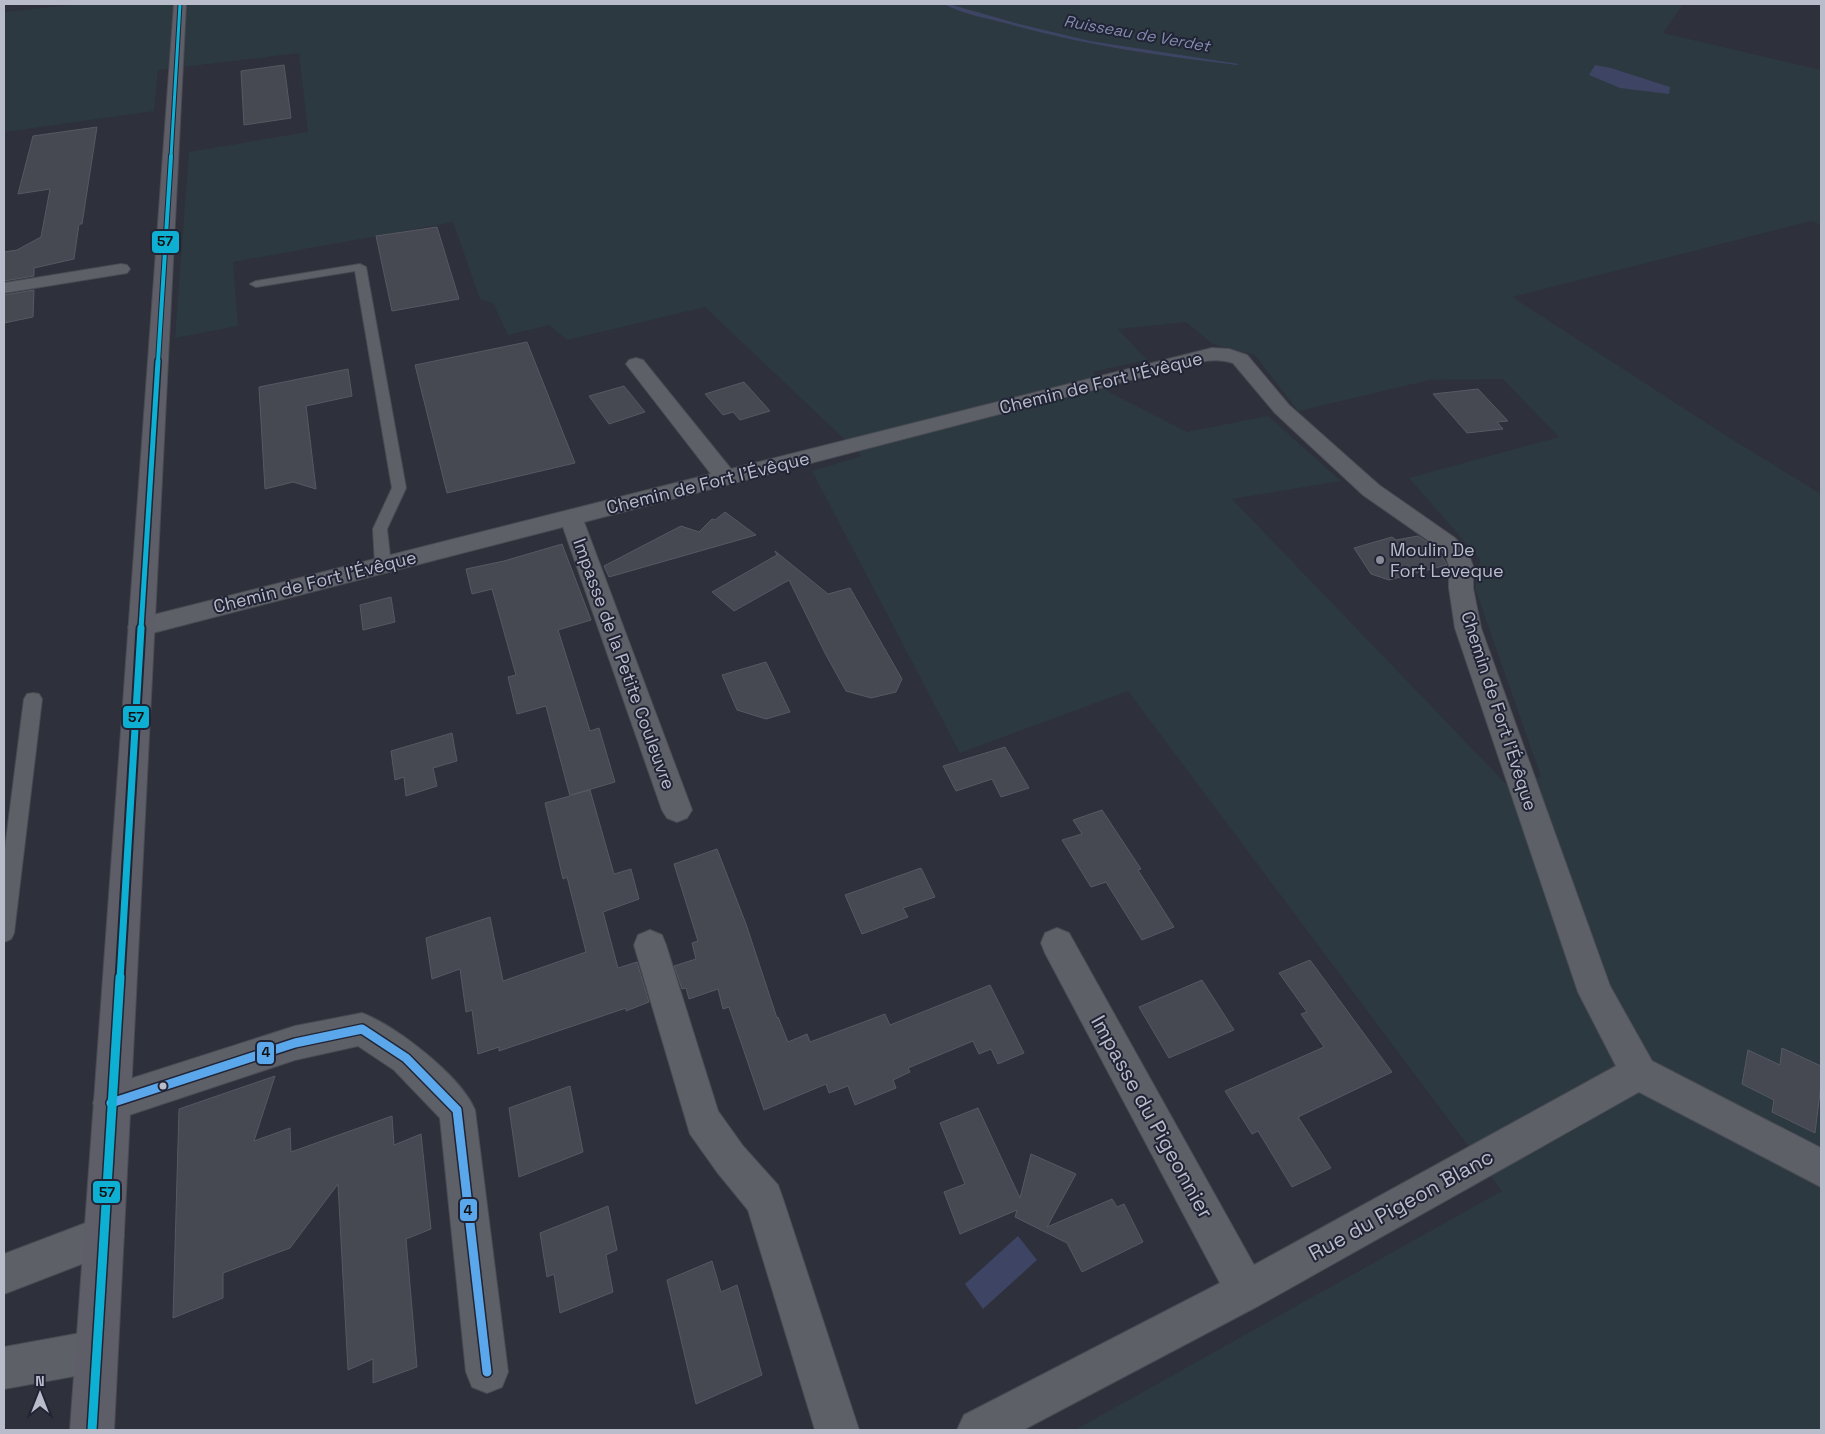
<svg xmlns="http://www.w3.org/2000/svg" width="1825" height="1434" viewBox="0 0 1825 1434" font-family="'Space Grotesk',sans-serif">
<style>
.green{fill:#2c3941;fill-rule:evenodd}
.water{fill:#3e4463}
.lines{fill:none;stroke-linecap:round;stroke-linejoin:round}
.stream{fill:#3e4463;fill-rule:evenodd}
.building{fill:#474952;stroke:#565862}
.service-casing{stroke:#4a4b53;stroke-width:2}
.minor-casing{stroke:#4a4b53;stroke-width:2}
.secondary-casing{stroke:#4a4b53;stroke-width:2}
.service{fill:#5e6068;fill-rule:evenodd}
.minor{fill:#5e6068;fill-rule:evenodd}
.secondary{fill:#5d5e67;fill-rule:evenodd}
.bus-1-casing{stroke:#212435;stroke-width:12}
.bus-2-far4-casing{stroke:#212435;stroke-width:5}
.bus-2-far3-casing{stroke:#212435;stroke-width:6}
.bus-2-far2-casing{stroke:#212435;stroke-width:8}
.bus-2-far1-casing{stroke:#212435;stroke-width:11}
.bus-2-casing{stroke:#212435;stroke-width:12}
.bus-1{stroke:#5aa8eb;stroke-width:9}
.bus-2-far4{stroke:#0dafd3;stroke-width:3}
.bus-2-far3{stroke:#0dafd3;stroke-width:4}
.bus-2-far2{stroke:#0dafd3;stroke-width:5}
.bus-2-far1{stroke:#0dafd3;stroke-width:7}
.bus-2{stroke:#0dafd3;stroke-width:9}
.poi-dot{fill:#888b98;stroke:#212435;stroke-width:2}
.bus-dot{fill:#b9bcca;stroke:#212435;stroke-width:2}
.labels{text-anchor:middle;stroke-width:4;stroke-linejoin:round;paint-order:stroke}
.far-water-label{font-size:16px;font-style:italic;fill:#848bae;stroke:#212435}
.street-label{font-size:18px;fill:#b9bcca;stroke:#212435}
.poi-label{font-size:18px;fill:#b9bcca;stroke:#212435;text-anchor:start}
.near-street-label{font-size:21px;fill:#b9bcca;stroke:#212435}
.line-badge{stroke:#212435;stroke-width:2}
.pale-badge-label{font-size:14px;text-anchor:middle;font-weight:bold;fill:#111}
</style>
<rect width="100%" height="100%" fill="#2e303b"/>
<path class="green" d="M80,4H1683L1663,33L1821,70V225L1811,221L1512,297L1728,437L1821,494V1430H1075L1502,1191L1128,691L960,753L812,471L862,456L705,307L567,340L549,325L508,335L493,303L480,299L453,222L233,262L238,326L175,338L189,152L308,132L299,53L158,70L154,111L4,132V12ZM1186,322L1213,344L1255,355L1298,411L1430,380L1503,379L1559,437L1409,478L1480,559L1475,588L1541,777L1506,784L1232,499L1341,481L1268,416L1187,432L1109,392L1092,372L1147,360L1118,329Z"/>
<g class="water">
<polygon points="1595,65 1611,68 1670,87 1669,94 1620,88 1589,75"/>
<polygon points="1018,1236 1037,1260 983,1309 965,1284"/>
</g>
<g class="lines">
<path class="stream" d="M944,4H949L1019,24L1090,41L1239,64L1237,65C1159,56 1081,45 1005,23C986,18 962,14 944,4Z"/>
</g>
<g class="building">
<polygon points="284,65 291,118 244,125 241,71"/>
<polygon points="97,127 82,224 79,224 74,259 34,268 34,276 4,281 4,252 17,250 41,237 50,189 18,194 33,136"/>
<polygon points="437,227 459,299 392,311 376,236"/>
<polygon points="34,290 33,317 4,323 4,295"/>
<polygon points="527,342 575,463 447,493 415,365"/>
<polygon points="348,369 352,396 306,406 316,489 293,482 265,489 259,387"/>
<polygon points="744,382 770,411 740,420 733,412 723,415 705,394"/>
<polygon points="624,386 645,412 609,424 589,396"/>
<polygon points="1478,389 1508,421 1497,422 1503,429 1467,433 1433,394"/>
<polygon points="725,512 756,535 609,577 604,566 681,526 699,532 712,519 715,520"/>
<polygon points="1418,536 1438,549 1447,565 1389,580 1371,574 1354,548 1392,537 1396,540"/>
<polygon points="562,544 591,620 558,630 590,731 599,728 615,782 571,795 590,790 614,874 631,869 639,899 603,912 618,968 637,962 649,1002 626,1011 626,1008 499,1051 499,1047 478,1054 472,1010 466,1012 460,969 432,979 426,938 490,917 503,981 586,952 567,877 563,879 545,803 570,796 546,706 517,714 508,677 516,675 492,589 472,594 466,569 504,561"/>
<polygon points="775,551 828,594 850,588 902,679 896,692 871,698 846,691 826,655 789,580 734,611 712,592 777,555"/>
<polygon points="391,597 395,622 363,630 360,605"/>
<polygon points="766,662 790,712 766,719 737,710 722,675"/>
<polygon points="452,733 457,761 433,768 437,786 406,796 404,777 395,780 391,751"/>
<polygon points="1005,747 1029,788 1001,797 992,779 956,791 943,766"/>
<polygon points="1102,810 1141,869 1138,870 1174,927 1142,940 1106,882 1091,887 1062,840 1082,834 1073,820"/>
<polygon points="717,849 746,924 777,1018 778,1017 788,1042 807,1034 810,1042 885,1014 890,1025 990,985 1024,1053 998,1064 991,1049 979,1054 973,1041 908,1068 910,1072 893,1080 896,1088 855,1105 848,1086 829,1093 826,1084 764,1110 729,1007 723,1009 718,989 689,999 686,988 682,989 674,966 696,959 692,943 698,941 674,864"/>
<polygon points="921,868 935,897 903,908 908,917 862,934 845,895"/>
<polygon points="1310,960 1392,1072 1298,1117 1331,1168 1292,1187 1258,1131 1252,1134 1225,1091 1324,1047 1301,1014 1307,1012 1279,973"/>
<polygon points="1202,980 1234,1030 1169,1058 1139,1007"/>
<polygon points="1782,1048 1821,1066 1821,1084 1815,1133 1772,1112 1774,1100 1742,1084 1748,1050 1780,1065"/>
<polygon points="275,1076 254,1141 290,1128 291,1152 392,1116 394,1145 421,1134 431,1229 406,1239 417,1367 373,1383 373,1359 348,1370 338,1184 290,1248 223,1273 223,1298 173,1318 179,1109"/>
<polygon points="570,1086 583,1152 519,1177 509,1108"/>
<polygon points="978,1108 1020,1198 1031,1154 1076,1174 1047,1227 1112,1199 1117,1207 1124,1204 1143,1242 1082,1272 1067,1243 1015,1217 1017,1210 960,1234 944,1192 965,1184 940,1123"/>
<polygon points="608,1206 617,1250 606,1255 613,1292 560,1313 554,1274 547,1277 540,1233"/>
<polygon points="712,1261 721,1292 737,1285 762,1375 696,1404 667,1280"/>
</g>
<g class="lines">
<g class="service-casing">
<g id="service">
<polygon points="360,264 366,267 406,488 387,529 391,565 388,569 378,569 375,565 373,529 392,488 355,271 256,287 250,284 256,281"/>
<polygon points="33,693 39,694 42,699 14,933 11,939 4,942 4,856 24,699 27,694"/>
</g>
</g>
<g class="minor-casing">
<g id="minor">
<polygon points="121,264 127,265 130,269 127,273 4,293 4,283"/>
<path d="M1212,348L1229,349L1247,355L1289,405L1379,485L1455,538L1469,555L1473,566V588L1481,628L1610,986L1652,1061L1821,1148V1187L1639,1092L1260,1305L1023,1430H957L964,1415L1220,1283L1045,953L1041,943L1045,933L1057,928L1069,933L1254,1265L1616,1066L1578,992L1455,628L1449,588V566L1446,557L1439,548L1363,495L1275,413L1233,363C1211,355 1187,366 1165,371L584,522L692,810L687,818L677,822L667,818L662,810L563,527L141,636L132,633L128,627L132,621L141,618L711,474L629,368L626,364L629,360L636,358L643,360L731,469Z"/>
<polygon points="650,930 662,935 666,945 718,1111 743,1146 778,1185 783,1199 859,1430 815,1430 748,1210 717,1172 690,1134 634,945 638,935"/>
<path d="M362,1013C396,1026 461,1076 475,1110L508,1372L502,1387L487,1393L472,1387L466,1372L440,1118L394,1070L358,1046L295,1060L111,1121L98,1116L93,1103L98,1090L111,1085L295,1026Z"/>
<polygon points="104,1216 118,1222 124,1236 118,1250 4,1294 4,1254"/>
<polygon points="97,1330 112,1336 118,1351 112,1366 97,1372 4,1389 4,1347"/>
</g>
</g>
<g class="secondary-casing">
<polygon id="secondary" points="174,4 186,4 114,1430 70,1430"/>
</g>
<use href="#service" class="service"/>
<use href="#minor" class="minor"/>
<use href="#secondary" class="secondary"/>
<g class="bus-1-casing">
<polyline id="bus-1" points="111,1103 295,1043 362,1029 406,1058 457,1110 487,1372"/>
</g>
<g class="bus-2-far4-casing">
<polyline id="bus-2-far4" points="171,157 180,4"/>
</g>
<g class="bus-2-far3-casing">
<polyline id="bus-2-far3" points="158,362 171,156"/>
</g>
<g class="bus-2-far2-casing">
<polyline id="bus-2-far2" points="141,629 158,361"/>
</g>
<g class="bus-2-far1-casing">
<polyline id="bus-2-far1" points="120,979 141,628"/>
</g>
<g class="bus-2-casing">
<polyline id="bus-2" points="92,1430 120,977"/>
</g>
<use href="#bus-1" class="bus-1"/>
<use href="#bus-2-far4" class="bus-2-far4"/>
<use href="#bus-2-far3" class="bus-2-far3"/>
<use href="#bus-2-far2" class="bus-2-far2"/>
<use href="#bus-2-far1" class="bus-2-far1"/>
<use href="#bus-2" class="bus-2"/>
</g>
<circle class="poi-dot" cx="1380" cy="560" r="5"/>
<circle class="bus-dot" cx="163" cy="1086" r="4.5"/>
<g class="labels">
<g class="far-water-label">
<text transform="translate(1137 33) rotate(10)" y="6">Ruisseau de Verdet</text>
</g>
<g class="street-label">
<text transform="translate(1101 383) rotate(-14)" y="6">Chemin de Fort l'Évêque</text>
<text transform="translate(708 483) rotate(-14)" y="6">Chemin de Fort l'Évêque</text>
<text transform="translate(315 582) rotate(-14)" y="6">Chemin de Fort l'Évêque</text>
<text transform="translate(624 664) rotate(70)" y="6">Impasse de la Petite Couleuvre</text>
<text transform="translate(1499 711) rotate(72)" y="6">Chemin de Fort l'Évêque</text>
</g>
<g class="poi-label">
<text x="1390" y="556">Moulin De<tspan x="1390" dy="21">Fort Leveque</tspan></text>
</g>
<g class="near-street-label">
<text transform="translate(1152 1117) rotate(61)" y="7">Impasse du Pigeonnier</text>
<text transform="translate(1401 1205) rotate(-29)" y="7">Rue du Pigeon Blanc</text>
</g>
</g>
<g class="line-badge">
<rect x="151" y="230" width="29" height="24" rx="5" fill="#0dafd3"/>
<rect x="122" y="705" width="28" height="24" rx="5" fill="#0dafd3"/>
<rect x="256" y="1041" width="19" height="24" rx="5" fill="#5aa8eb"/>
<rect x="92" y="1180" width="29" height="24" rx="5" fill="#0dafd3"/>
<rect x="459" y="1198" width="19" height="24" rx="5" fill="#5aa8eb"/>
</g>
<g class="pale-badge-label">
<text x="165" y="246">57</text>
<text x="136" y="722">57</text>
<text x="266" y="1057">4</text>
<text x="107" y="1197">57</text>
<text x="468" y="1215">4</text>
</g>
<rect width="1825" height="1434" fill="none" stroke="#b9bcca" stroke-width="10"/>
<g transform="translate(40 1394)" stroke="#212435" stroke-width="4" paint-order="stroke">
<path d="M0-4L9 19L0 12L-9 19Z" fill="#b9bcca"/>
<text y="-8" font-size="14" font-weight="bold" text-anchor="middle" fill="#b9bcca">N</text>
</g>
</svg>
